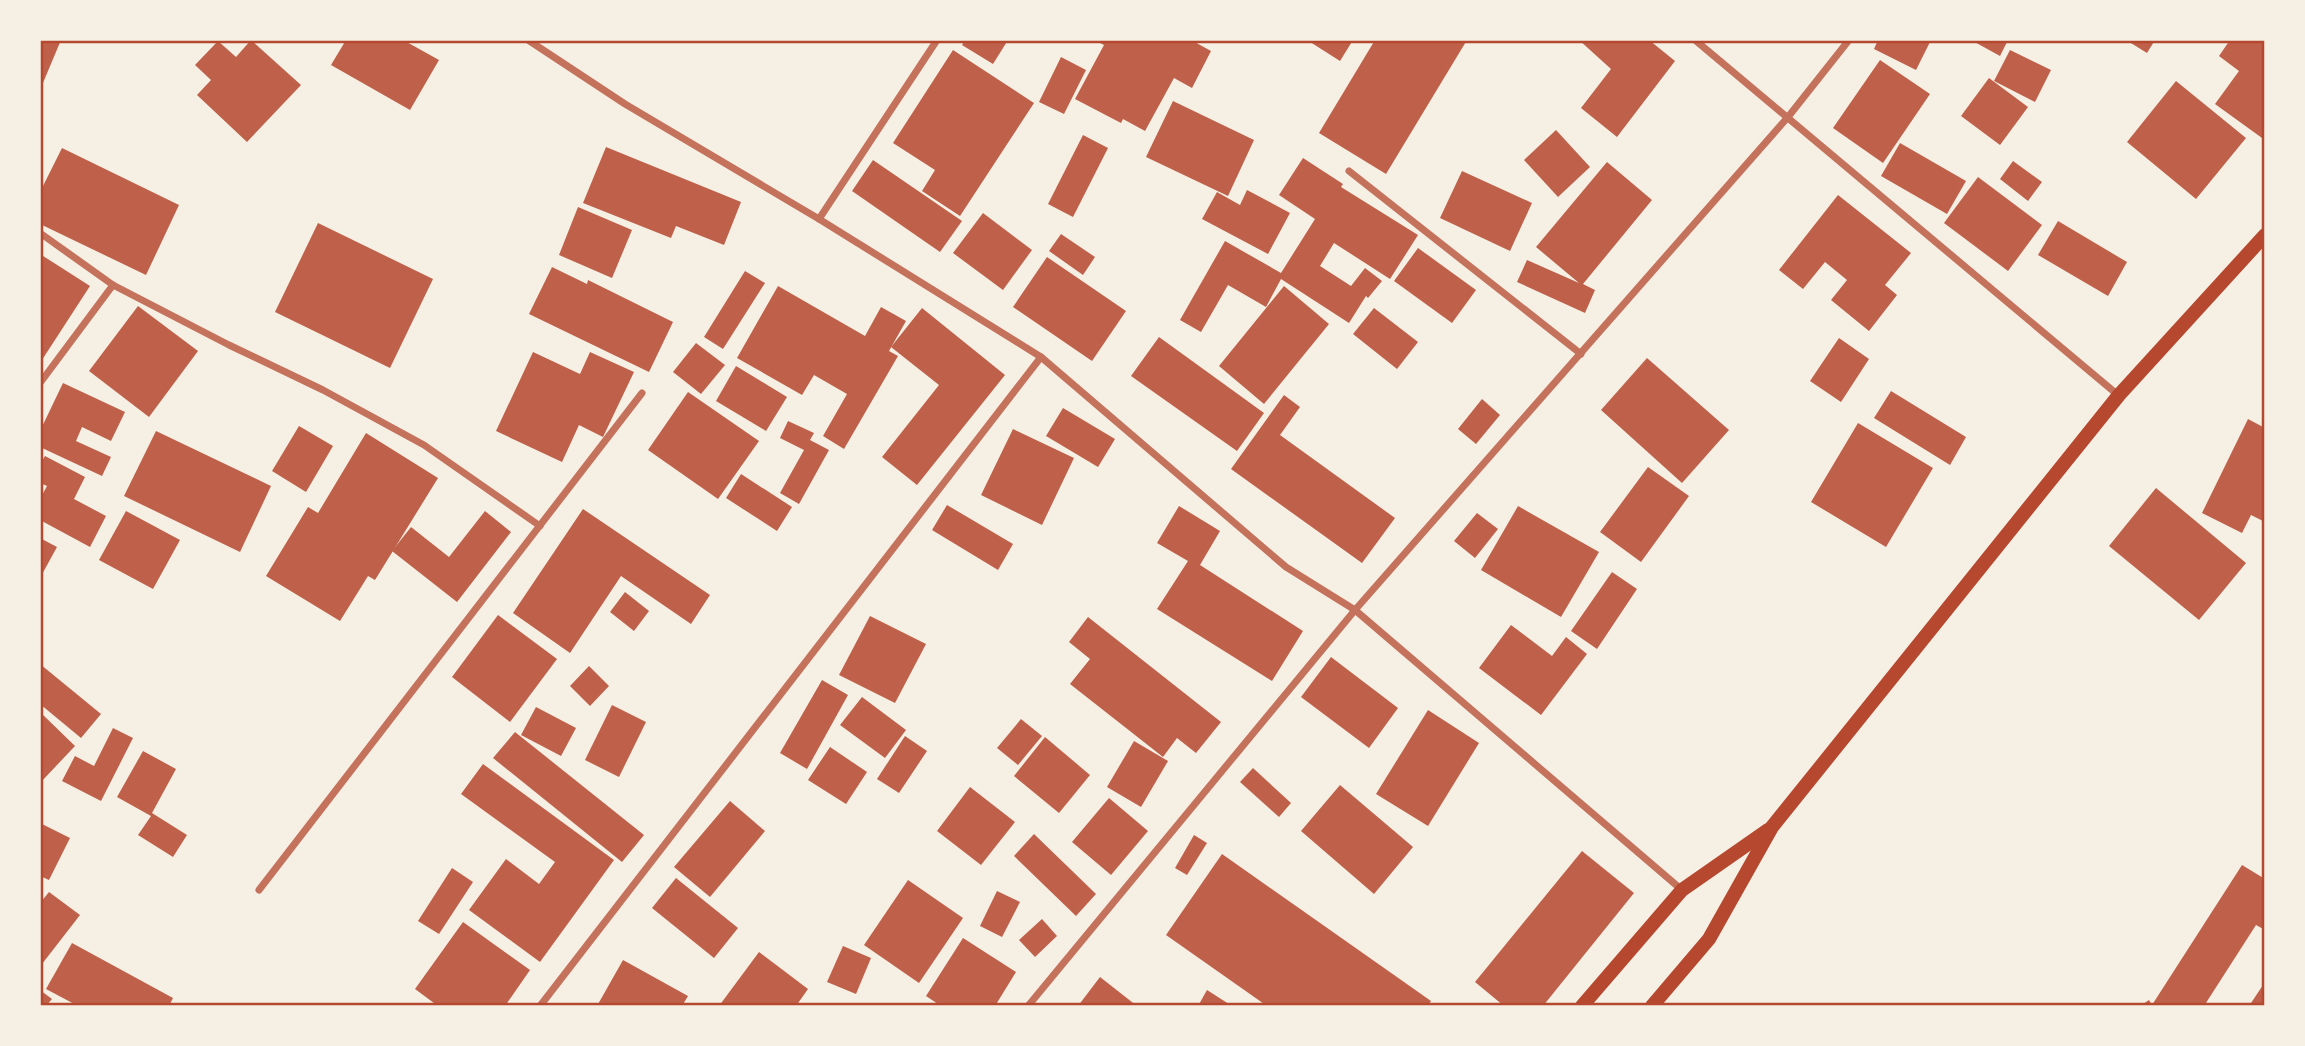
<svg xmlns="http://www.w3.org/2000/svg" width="2305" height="1046" viewBox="0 0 2305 1046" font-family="Quicksand,sans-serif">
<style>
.building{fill:#bf614a}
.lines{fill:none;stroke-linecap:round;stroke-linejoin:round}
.minor{stroke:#c5725c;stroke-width:7}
.secondary{stroke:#b5482f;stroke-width:14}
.neatline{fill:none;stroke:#b5482f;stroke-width:2.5}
</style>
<rect width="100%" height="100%" fill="#f6efe4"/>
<g class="building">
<polygon points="40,40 61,40 40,90"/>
<polygon points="251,40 301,85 247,142 197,95 211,80 195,65 218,41 236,57"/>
<polygon points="346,40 403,40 439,60 410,110 331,65"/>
<polygon points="965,40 1008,40 993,64 962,45"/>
<polygon points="1094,40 1191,40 1211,51 1192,88 1174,78 1145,131 1123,119 1121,123 1075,99 1104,45"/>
<polygon points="1307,40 1353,40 1340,61"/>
<polygon points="1375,40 1467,40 1386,174 1319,133"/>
<polygon points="1579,40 1649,40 1675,61 1617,137 1581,108 1611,69"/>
<polygon points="1878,40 1931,40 1916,70 1874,49"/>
<polygon points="1971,40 2008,40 2000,56"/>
<polygon points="2126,40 2155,40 2147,53"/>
<polygon points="2230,40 2265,40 2265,134 2262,138 2215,104 2239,71 2219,56"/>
<polygon points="953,50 1034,103 960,216 922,191 935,170 893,143"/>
<polygon points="2010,50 2051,70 2035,102 1994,81"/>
<polygon points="1061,57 1086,70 1064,114 1039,102"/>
<polygon points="1880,60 1930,94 1883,163 1833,128"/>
<polygon points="1989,78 2028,107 2000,145 1961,116"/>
<polygon points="2176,81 2246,138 2196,199 2127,142"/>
<polygon points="1173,101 1254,140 1228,196 1146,157"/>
<polygon points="1556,130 1590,167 1558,197 1524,160"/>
<polygon points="1083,135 1108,148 1073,217 1048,204"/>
<polygon points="1900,143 1966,181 1947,214 1881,176"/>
<polygon points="606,147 741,202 724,245 676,226 671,238 583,203"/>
<polygon points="62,148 179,205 146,275 40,224 40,192"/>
<polygon points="1303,158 1343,184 1341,187 1418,235 1390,279 1334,243 1320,266 1351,286 1365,268 1382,281 1368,298 1366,296 1349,323 1281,279 1266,307 1228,285 1201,332 1180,320 1225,241 1281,273 1315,219 1279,195"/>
<polygon points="873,160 962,221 940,252 852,191"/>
<polygon points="2013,161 2042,182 2028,201 2000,179"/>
<polygon points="1607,162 1652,200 1583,284 1595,290 1585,313 1517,282 1527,260 1579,283 1536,247"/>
<polygon points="1462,171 1532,203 1510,251 1440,218"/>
<polygon points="1978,177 2042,225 2008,271 1944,223"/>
<polygon points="1247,190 1290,213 1268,254 1202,219 1217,192 1240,205"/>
<polygon points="1838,195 1911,253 1885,285 1897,295 1869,331 1831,300 1847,280 1825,262 1803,289 1779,270"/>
<polygon points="578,207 632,230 612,278 559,255"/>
<polygon points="983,213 1032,250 1003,290 953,253"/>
<polygon points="2058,221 2127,262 2108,296 2038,255"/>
<polygon points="318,223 433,279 390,368 275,312"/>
<polygon points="1061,234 1095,257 1083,275 1049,251"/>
<polygon points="1418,248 1476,290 1452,323 1394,281"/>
<polygon points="40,254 90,286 40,363"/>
<polygon points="1047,257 1126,311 1092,361 1013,307"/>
<polygon points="552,267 587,284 588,280 673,322 649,372 529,314"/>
<polygon points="745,271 765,283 723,349 704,337"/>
<polygon points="778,286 865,336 881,307 906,321 889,351 898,356 844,449 823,436 847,394 814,375 802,395 737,358"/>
<polygon points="1284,286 1329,324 1264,404 1219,366"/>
<polygon points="138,306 198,351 149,417 89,371"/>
<polygon points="922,308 1005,375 917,485 882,457 939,385 891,347"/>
<polygon points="1374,308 1418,342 1397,369 1353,334"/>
<polygon points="1159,337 1264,413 1237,451 1131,376"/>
<polygon points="1839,338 1869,359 1841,402 1810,381"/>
<polygon points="696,343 725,365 701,394 673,372"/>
<polygon points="533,352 580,374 590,352 634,372 603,437 579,425 562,462 496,431"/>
<polygon points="1647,358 1729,430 1682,483 1601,410"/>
<polygon points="736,366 787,397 766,431 716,401"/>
<polygon points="63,383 125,412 111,441 82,427 76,441 111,457 102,476 40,447 40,431"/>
<polygon points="1891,391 1966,437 1950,465 1874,418"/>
<polygon points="688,392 759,441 718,499 648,450"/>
<polygon points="1284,395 1300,407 1280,435 1395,518 1362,563 1231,469"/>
<polygon points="1482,399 1500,415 1476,444 1458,429"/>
<polygon points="1063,408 1115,439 1098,467 1046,436"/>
<polygon points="2248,419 2265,428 2265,522 2251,515 2242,533 2202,513"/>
<polygon points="788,421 814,433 810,440 829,450 799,504 780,493 804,450 780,438"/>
<polygon points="1858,423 1933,468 1886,547 1811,502"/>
<polygon points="299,426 333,446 306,492 272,471"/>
<polygon points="1013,429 1074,458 1042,525 981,495"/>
<polygon points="156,431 271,486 240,552 124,496"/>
<polygon points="366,433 438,478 375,580 368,576 340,621 266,576 308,507 318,513"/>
<polygon points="45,456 85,477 74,499 106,516 90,547 40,520 40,499 47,486 40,483 40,464"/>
<polygon points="1648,467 1689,496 1641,562 1600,532"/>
<polygon points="741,474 792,507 777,531 726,498"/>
<polygon points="2156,488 2246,563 2199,620 2109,546"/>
<polygon points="947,505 1013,544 998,570 932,530"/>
<polygon points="1179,506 1220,531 1200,565 1303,631 1272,681 1157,609 1188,561 1157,543"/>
<polygon points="1518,506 1599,552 1561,617 1481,570"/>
<polygon points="583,509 710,595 691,624 621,576 570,653 513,613"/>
<polygon points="126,511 180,540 153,589 99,560"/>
<polygon points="485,511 511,532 457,602 392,551 411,527 449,557"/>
<polygon points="1477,513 1498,529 1475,558 1454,541"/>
<polygon points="40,538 57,547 40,578"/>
<polygon points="1612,572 1637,589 1597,649 1571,631"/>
<polygon points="625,592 649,611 634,631 610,612"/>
<polygon points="498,615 557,659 510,722 452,677"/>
<polygon points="870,616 926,644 895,703 839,675"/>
<polygon points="1088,617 1221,722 1196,753 1177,738 1163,757 1070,684 1090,659 1069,642"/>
<polygon points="1511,625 1552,656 1566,637 1587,654 1541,715 1479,668"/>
<polygon points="1331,657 1398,708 1369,748 1301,697"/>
<polygon points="40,664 101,714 81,738 40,704"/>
<polygon points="589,666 609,686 590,706 570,686"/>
<polygon points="822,680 848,695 807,769 780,753"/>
<polygon points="862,697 906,730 885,758 840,725"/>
<polygon points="612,705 646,722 619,777 585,760"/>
<polygon points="536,707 576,728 561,756 521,735"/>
<polygon points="1428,710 1479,743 1428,826 1376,794"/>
<polygon points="40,712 75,746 40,783"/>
<polygon points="1021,719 1042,736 1018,765 997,748"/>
<polygon points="113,728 133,738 101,801 62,781 75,756 94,766"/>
<polygon points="515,732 644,835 622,862 493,758"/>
<polygon points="905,736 927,751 899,793 877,779"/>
<polygon points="1045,737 1090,775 1059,813 1014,776"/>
<polygon points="1134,741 1168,761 1141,807 1107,787"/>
<polygon points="830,747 867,772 846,804 808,780"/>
<polygon points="143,751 176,769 152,813 187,835 173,857 138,835 151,816 117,797"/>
<polygon points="483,764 614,860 540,962 469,910 506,859 539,884 555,862 461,794"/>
<polygon points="1253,768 1291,803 1279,817 1240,782"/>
<polygon points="1340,785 1413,847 1374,894 1301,831"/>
<polygon points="970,787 1015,822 981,865 937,831"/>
<polygon points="1109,798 1148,831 1111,875 1072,842"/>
<polygon points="730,801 765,831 710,897 674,867"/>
<polygon points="40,823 70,838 49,880 40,876"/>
<polygon points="1034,834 1096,894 1076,916 1014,856"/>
<polygon points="1194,835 1207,843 1187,875 1175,868"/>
<polygon points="1582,851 1634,893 1543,1006 1504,1006 1475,982"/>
<polygon points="1222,854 1431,1001 1428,1006 1267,1006 1166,935"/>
<polygon points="2242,865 2265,879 2265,930 2256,925 2204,1006 2140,1006 2149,1000 2152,1005"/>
<polygon points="452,868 473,882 439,934 418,921"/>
<polygon points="676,878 738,928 714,958 652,908"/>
<polygon points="908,880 963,918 919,983 864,945"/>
<polygon points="997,891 1020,902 1002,937 980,926"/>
<polygon points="49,892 80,915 42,964 40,963 40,903"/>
<polygon points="1042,919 1057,936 1035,957 1019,940"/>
<polygon points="463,922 530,970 505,1006 438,1006 415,989"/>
<polygon points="963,938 1016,972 995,1006 941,1006 926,996"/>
<polygon points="72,943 173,998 169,1006 78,1006 46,989"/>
<polygon points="843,946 871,958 856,994 827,982"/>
<polygon points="759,952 808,989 796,1006 719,1006"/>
<polygon points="623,960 688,996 682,1006 597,1006"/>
<polygon points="1100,977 1137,1006 1078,1006"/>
<polygon points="2265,982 2265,1006 2249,1006"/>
<polygon points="40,990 52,999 46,1006 40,1006"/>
<polygon points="1207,990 1232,1006 1198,1006"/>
</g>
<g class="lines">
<g class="minor">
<polyline points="528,40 625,104 819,219 1041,357 1286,567 1355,610 1682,890"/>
<polyline points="1695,40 2118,395"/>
<polyline points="1349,171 1581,354"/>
<polyline points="819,219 937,40"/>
<polyline points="40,233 113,285 229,345 323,390 424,445 540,526"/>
<polyline points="40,383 113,285"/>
<polyline points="259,890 642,393"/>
<polyline points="540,1006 1041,357"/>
<polyline points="1028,1006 1355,610 1788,117 1849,40"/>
</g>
<g class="secondary">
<polyline points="1582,1006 1682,890 1768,830"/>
<polyline points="1652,1006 1709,939 1772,827 2119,395 2265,235"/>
</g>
</g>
<rect width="2305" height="1046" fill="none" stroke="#f6efe4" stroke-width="84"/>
<rect x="42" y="42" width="2221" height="962" class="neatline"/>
</svg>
